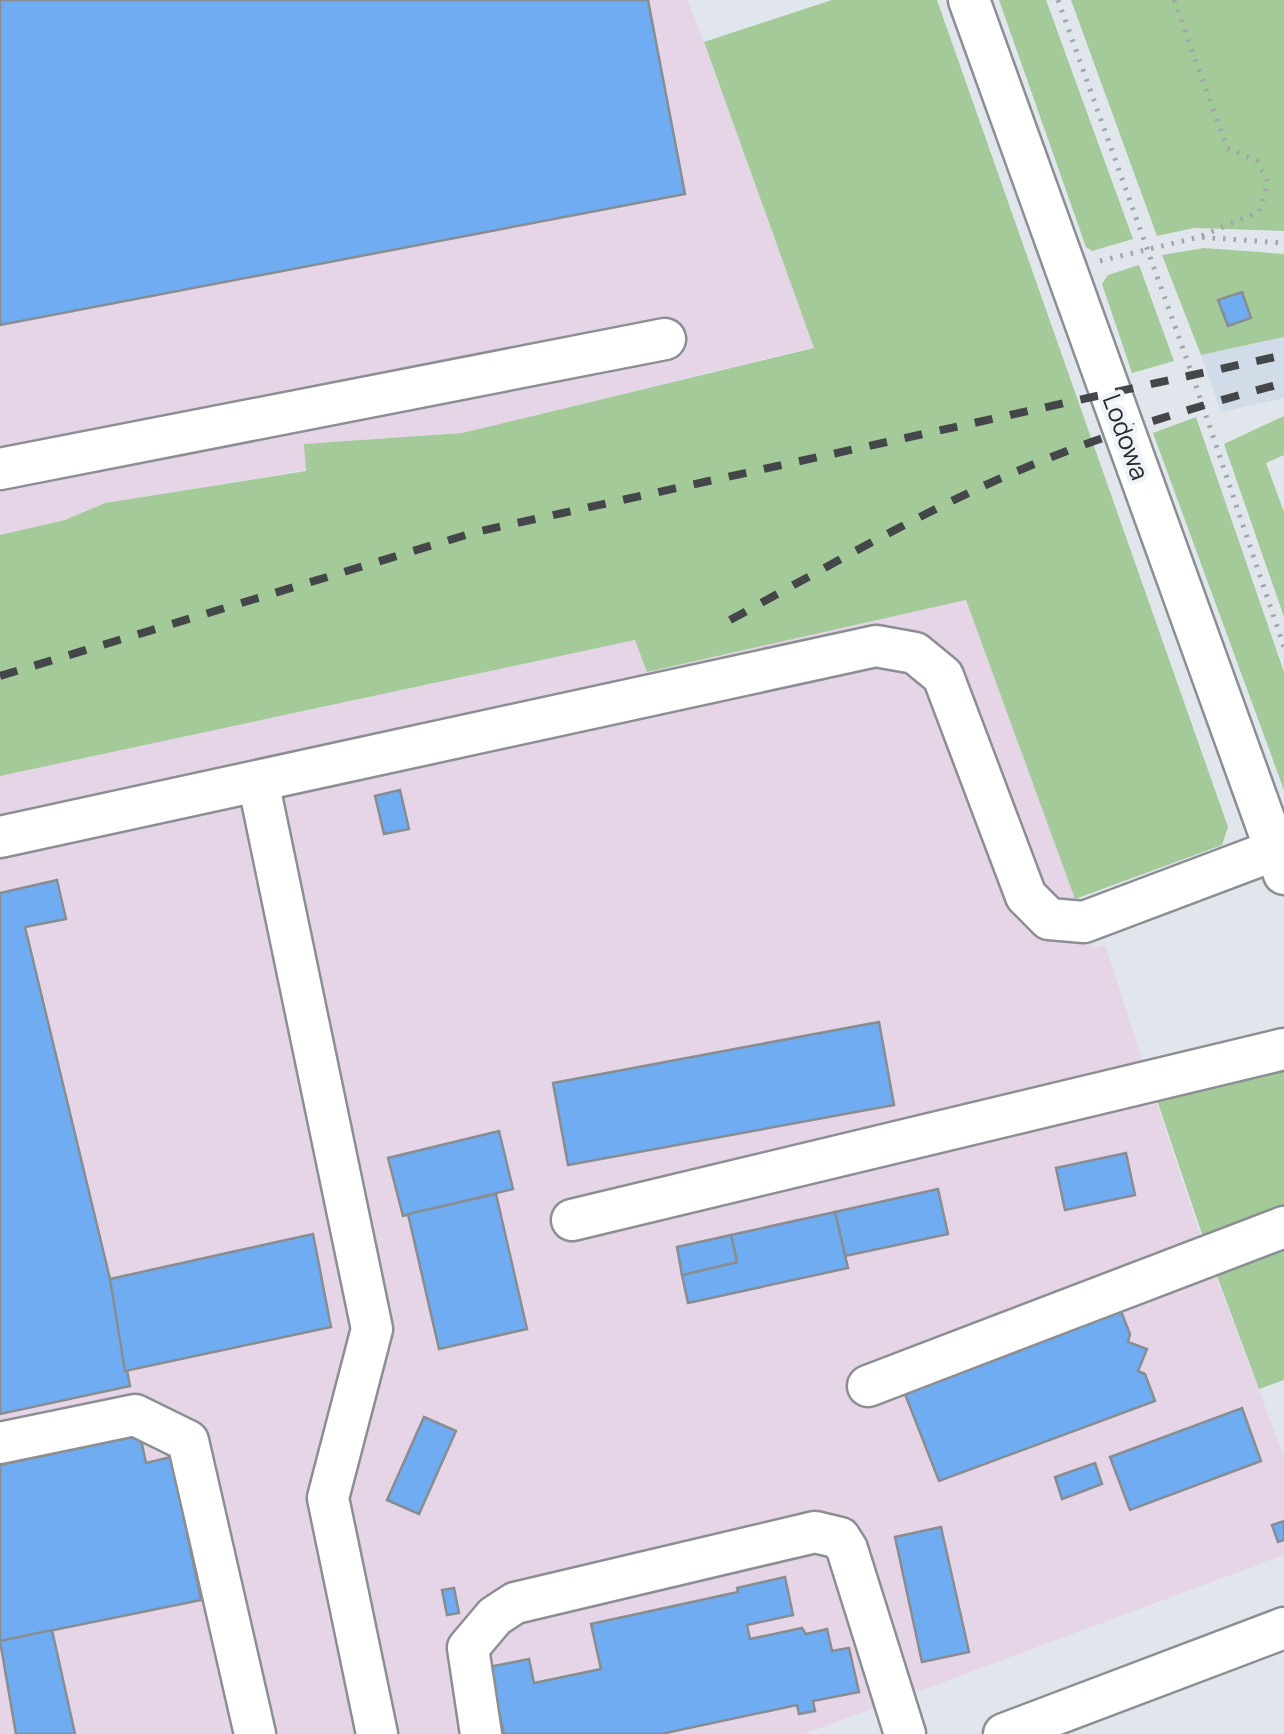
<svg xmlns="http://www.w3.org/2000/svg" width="1284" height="1734" viewBox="0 0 1284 1734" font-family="Manrope,sans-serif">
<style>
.industrial{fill:#e6d5e7}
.built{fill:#d2dce8}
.green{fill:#a3ca98}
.building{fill:#6facf2;stroke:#888d92;stroke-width:2.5}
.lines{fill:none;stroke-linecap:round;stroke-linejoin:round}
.minor-casing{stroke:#8b8f94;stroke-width:45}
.path{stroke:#a2a6ab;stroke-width:5;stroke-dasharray:2.5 8;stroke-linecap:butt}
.minor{stroke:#fff;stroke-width:40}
.rail{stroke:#444649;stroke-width:8;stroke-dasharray:18 18;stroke-linecap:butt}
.labels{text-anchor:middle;stroke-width:9;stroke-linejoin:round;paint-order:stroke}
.street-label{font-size:25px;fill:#27292b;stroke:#eef3f9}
</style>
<rect width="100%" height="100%" fill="#e1e6ec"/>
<g class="industrial">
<polygon points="0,0 688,0 814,347 462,433 305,444 306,470 105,503 65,520 0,535"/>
<polygon points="966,600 1093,948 1105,945 1198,1228 1284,1457 1284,1555 804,1734 0,1734 0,776 636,640 647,672"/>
</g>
<polygon class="built" points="1284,337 1284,398 1221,412 1201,355"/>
<g class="green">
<polygon points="832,0 937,0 1228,827 1222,845 1075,899 966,600 647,672 635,640 0,776 0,535 65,520 105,503 306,471 304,444 462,433 814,348 704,42"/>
<polygon points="999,0 1046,0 1133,239 1092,251 1086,247"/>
<polygon points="1071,0 1284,0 1284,231 1194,228 1157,236"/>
<polygon points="1204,248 1284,254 1284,337 1201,355 1162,255"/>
<polygon points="1139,265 1174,361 1132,373 1102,284 1108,275"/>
<polygon points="1284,416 1284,455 1266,463 1284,512 1284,617 1224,444"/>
<polygon points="1196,417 1284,672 1284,790 1153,433"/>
<polygon points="1284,1063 1284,1216 1206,1246 1156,1097"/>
<polygon points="1284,1239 1284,1380 1259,1389 1213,1265"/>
</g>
<g class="building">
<polygon points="0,0 648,0 685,194 0,325"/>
<polygon points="1242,292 1251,318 1228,326 1218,300"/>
<polygon points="400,790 409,829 384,834 375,796"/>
<polygon points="57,880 66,919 25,927 110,1279 130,1386 0,1414 0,893"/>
<polygon points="879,1022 894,1105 568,1165 553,1083"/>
<polygon points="499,1131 513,1189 403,1216 388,1158"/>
<polygon points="1126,1153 1135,1195 1065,1210 1056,1168"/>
<polygon points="938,1189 948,1234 845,1256 835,1212"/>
<polygon points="496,1194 527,1329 439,1349 408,1214"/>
<polygon points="835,1212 848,1268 688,1303 682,1275 737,1262 731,1235"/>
<polygon points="313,1234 331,1327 125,1371 110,1279"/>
<polygon points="731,1235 737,1262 682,1275 677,1247"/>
<polygon points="1119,1306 1130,1334 1128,1342 1147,1349 1138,1371 1145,1374 1155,1401 939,1481 903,1389"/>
<polygon points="1242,1408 1261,1461 1130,1510 1110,1457"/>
<polygon points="424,1417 456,1431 419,1514 387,1500"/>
<polygon points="140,1435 146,1463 171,1457 201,1600 0,1641 0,1465"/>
<polygon points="1095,1463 1102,1484 1062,1499 1055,1477"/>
<polygon points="1284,1521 1284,1540 1278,1542 1272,1525"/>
<polygon points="941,1527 969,1652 922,1662 895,1537"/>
<polygon points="785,1577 793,1615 747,1625 750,1639 802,1628 806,1634 827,1629 832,1651 849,1648 859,1692 813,1701 815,1711 799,1714 797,1705 661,1734 504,1734 489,1667 529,1659 534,1683 601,1669 591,1624 738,1592 737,1588"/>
<polygon points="454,1588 459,1613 447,1615 442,1590"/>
<polygon points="52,1630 75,1734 16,1734 0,1641"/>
</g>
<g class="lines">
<g class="minor-casing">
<g id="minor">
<polyline points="969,0 1284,874"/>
<polyline points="0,469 665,339"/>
<polyline points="258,781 372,1329 328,1498 377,1734"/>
<polyline points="0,837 876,646 915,653 943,676 1026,896 1049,919 1084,922 1275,850"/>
<polyline points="572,1220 1284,1049"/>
<polyline points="868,1386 1284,1227"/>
<polyline points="0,1443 135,1415 188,1441 255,1734"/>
<polyline points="481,1734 468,1648 495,1616 515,1603 815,1532 840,1538 847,1549 905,1734"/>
<polyline points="1004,1734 1284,1628"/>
</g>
</g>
<g class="path">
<polyline points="1058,0 1192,374 1284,647"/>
<polyline points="1174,0 1227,148 1257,161 1268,182 1259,212 1199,237"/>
<polyline points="1100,261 1199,237 1284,243"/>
</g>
<use href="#minor" class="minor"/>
<g class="rail">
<path d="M730,620C824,569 917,514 1015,472C1102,435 1193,407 1284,383"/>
<polyline points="0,676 476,532 1284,355"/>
</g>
</g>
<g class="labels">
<g class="street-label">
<text transform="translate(1126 437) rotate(70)" y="9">Lodowa</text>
</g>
</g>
</svg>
